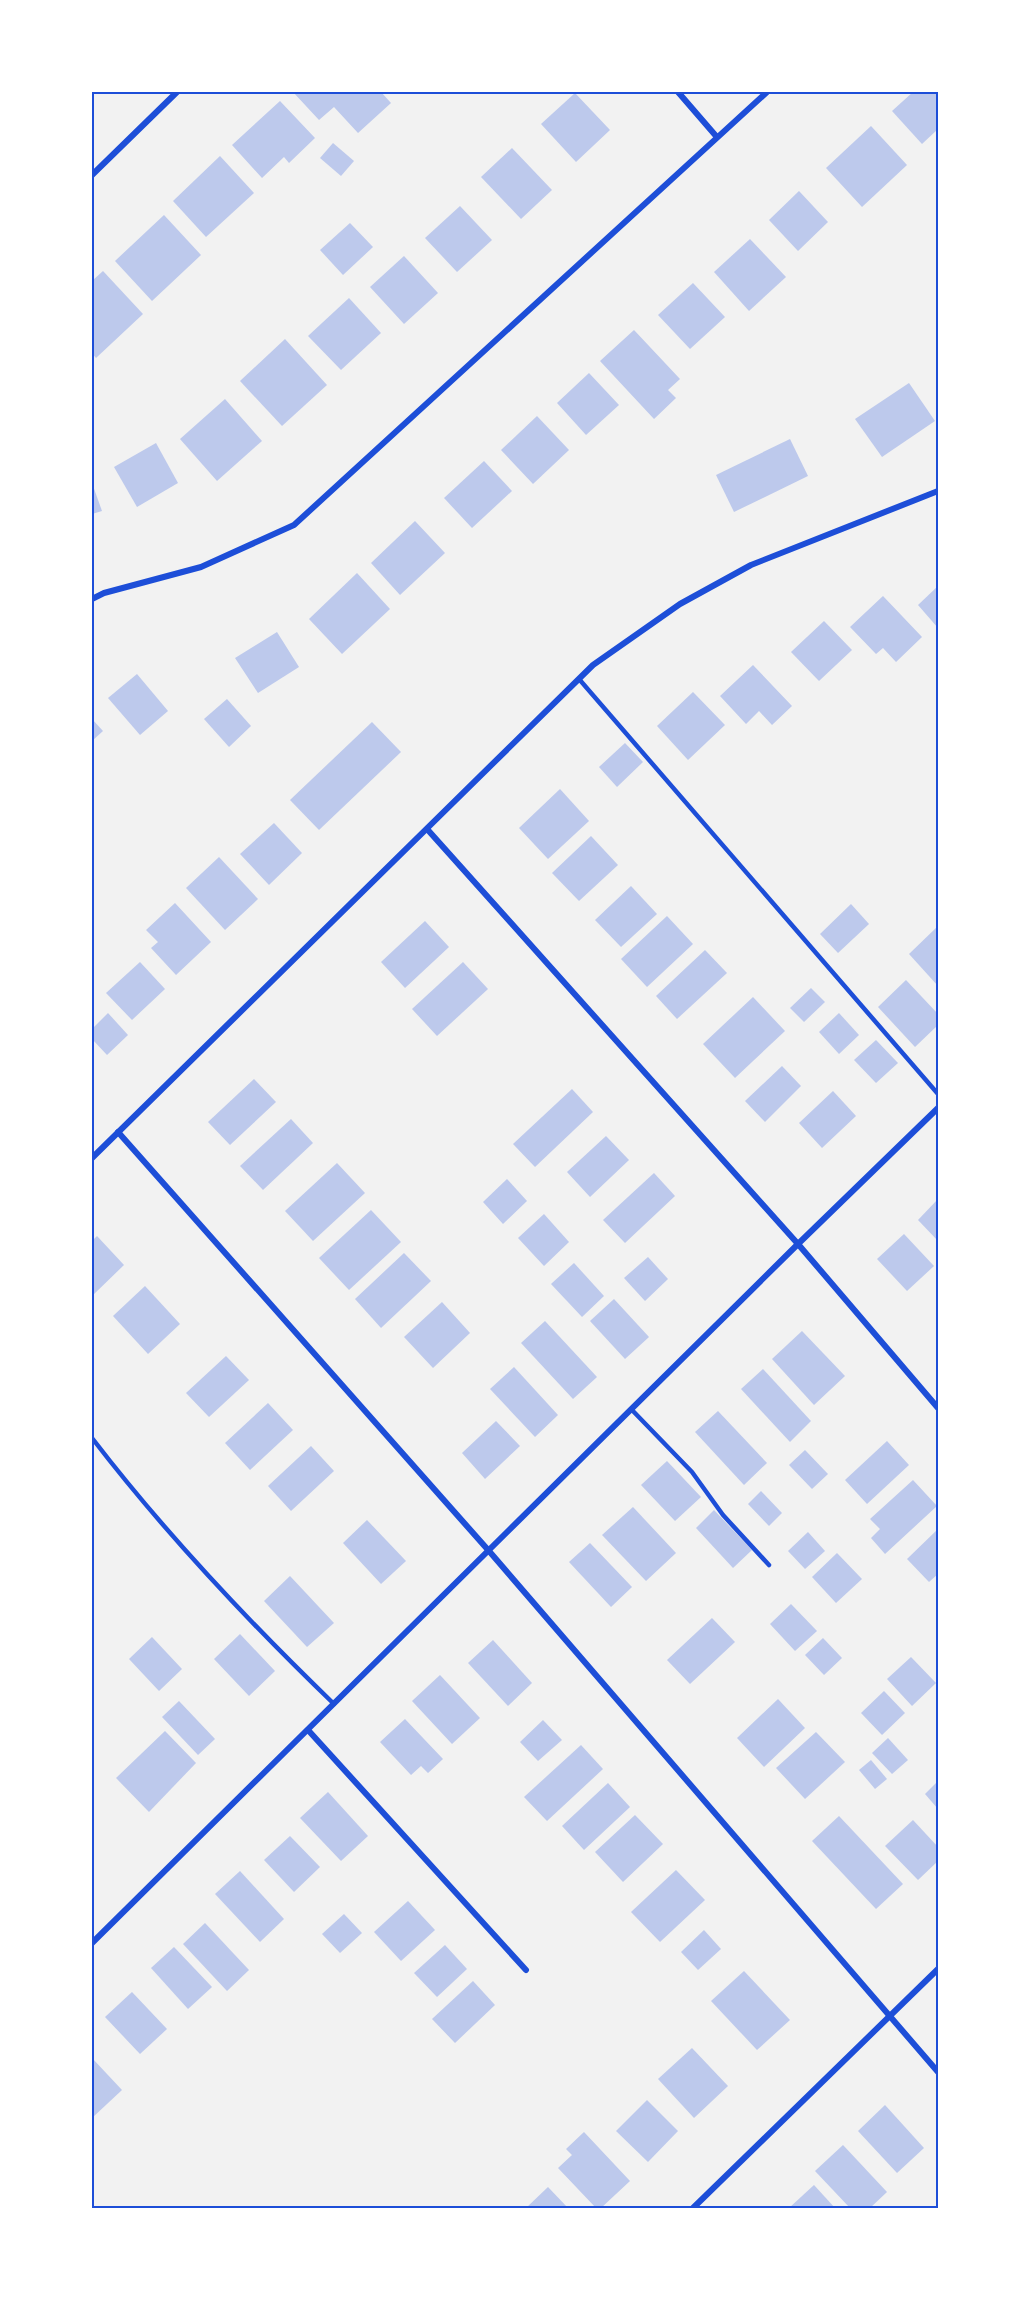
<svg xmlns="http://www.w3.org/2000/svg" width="1030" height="2300" viewBox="0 0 1030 2300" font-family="'Noto Sans',sans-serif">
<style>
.building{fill:#bdc9ec}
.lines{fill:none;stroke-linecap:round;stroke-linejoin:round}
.service{stroke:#1d4ed8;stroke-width:4.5}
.minor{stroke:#1d4ed8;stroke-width:6}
.neatline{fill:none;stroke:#1d4ed8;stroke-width:2}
</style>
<rect width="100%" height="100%" fill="#f2f2f2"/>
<g class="building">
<polygon points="293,92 381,92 391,103 358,133 334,107 319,120"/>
<polygon points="913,92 938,92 938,129 922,144 892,111"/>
<polygon points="575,93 610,130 576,162 541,124"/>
<polygon points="280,101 315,138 289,163 284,157 262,178 232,145"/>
<polygon points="871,126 907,165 862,207 826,168"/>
<polygon points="333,143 354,161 341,176 320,158"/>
<polygon points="512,148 552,190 521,219 481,177"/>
<polygon points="220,156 254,193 206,237 173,201"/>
<polygon points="799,191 828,222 798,251 769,220"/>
<polygon points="460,206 492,240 457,272 425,238"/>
<polygon points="164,215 201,255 152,301 115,261"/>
<polygon points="350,223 373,247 343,275 320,250"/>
<polygon points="750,239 786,277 749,311 714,272"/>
<polygon points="404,256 438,293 404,324 370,287"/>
<polygon points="103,271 143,314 96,358 92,353 92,281"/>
<polygon points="693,283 725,317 690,349 658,315"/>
<polygon points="349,298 381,333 341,370 308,336"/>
<polygon points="634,330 680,379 668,390 676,398 654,419 600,361"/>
<polygon points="285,339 327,385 282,426 240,381"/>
<polygon points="589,373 619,405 586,435 557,403"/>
<polygon points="909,383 935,421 882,457 855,419"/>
<polygon points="225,399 262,441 217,481 180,439"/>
<polygon points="537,416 569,450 533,484 501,450"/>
<polygon points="790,439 808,476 734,512 716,475"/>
<polygon points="156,443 178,483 137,507 114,467"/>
<polygon points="484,461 512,491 472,528 444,498"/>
<polygon points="92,483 102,511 92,514"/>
<polygon points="415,521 445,553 400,595 371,563"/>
<polygon points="357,573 390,609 342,654 309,619"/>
<polygon points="938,586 938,628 918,605"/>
<polygon points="883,596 922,637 896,662 883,648 876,654 850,627"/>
<polygon points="824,621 852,650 819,681 791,652"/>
<polygon points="277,632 299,667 258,693 235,658"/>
<polygon points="753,665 792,706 772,725 759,711 746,724 720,696"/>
<polygon points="137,674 168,711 140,735 108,698"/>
<polygon points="693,692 725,725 688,760 657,726"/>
<polygon points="227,699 251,726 229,747 204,719"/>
<polygon points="92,719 103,731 92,741"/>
<polygon points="372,722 401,752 319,830 290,800"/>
<polygon points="625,743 643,762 617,787 599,767"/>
<polygon points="560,789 589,821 548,859 519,828"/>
<polygon points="274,823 302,853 269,885 240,854"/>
<polygon points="591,836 618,865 579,901 552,873"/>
<polygon points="219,857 258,899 225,930 186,888"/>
<polygon points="631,886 657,914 621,947 595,920"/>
<polygon points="175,903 211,942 176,975 151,948 158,942 146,930"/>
<polygon points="851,904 869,924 838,953 820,934"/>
<polygon points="667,916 693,944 647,987 621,959"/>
<polygon points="425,921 449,947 405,988 381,962"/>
<polygon points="937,927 938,929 938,986 909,954"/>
<polygon points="705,950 727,973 677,1019 656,996"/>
<polygon points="140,962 165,989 132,1020 106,993"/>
<polygon points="463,962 488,989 437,1036 412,1009"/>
<polygon points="906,980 938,1014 938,1025 915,1047 878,1007"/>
<polygon points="811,988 825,1002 804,1022 790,1008"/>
<polygon points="753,997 785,1031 735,1078 703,1044"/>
<polygon points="108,1013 128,1035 107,1055 92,1039 92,1029"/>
<polygon points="839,1013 859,1035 839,1054 819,1032"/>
<polygon points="876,1040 898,1063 876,1083 854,1060"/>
<polygon points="782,1066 801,1086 765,1122 745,1101"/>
<polygon points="254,1079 276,1102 230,1145 208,1122"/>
<polygon points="572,1089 593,1112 535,1167 513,1144"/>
<polygon points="833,1091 856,1116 822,1148 799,1123"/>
<polygon points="291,1119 313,1143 263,1190 240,1166"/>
<polygon points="606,1136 629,1160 590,1197 567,1172"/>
<polygon points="337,1163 365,1193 313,1241 285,1211"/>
<polygon points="654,1173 675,1196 625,1243 603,1220"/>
<polygon points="507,1179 527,1201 503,1224 483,1202"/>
<polygon points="938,1199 938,1241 918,1220"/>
<polygon points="371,1210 401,1242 349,1290 319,1258"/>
<polygon points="544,1214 569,1242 544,1266 518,1238"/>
<polygon points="904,1234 934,1266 907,1291 877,1259"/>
<polygon points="97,1236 124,1265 92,1296 92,1241"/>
<polygon points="404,1253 431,1281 381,1328 355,1299"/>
<polygon points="648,1257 668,1279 645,1301 624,1278"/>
<polygon points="574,1263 604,1296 582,1317 551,1284"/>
<polygon points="145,1286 180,1324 148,1354 113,1316"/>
<polygon points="614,1299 649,1337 625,1359 590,1321"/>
<polygon points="442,1302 470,1333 433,1368 404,1337"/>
<polygon points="545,1321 597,1377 573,1399 521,1343"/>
<polygon points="802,1331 845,1376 814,1405 772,1359"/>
<polygon points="226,1356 249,1380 209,1417 186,1393"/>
<polygon points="514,1367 558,1415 535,1437 490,1389"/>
<polygon points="763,1369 811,1421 790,1442 741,1389"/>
<polygon points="268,1403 293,1430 250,1470 225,1443"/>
<polygon points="718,1411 767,1463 744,1485 695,1432"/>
<polygon points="496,1421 520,1446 485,1479 462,1453"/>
<polygon points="887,1441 909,1465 867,1504 845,1480"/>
<polygon points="311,1446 334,1471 291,1511 268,1486"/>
<polygon points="805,1450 828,1474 812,1489 789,1465"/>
<polygon points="667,1461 701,1497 675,1521 641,1485"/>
<polygon points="913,1480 937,1506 885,1554 871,1538 880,1529 870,1519"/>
<polygon points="761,1491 782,1513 769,1526 748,1504"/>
<polygon points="633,1507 676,1553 646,1581 602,1535"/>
<polygon points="714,1510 752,1550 733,1568 696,1528"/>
<polygon points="367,1520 406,1561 381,1584 343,1543"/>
<polygon points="938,1529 938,1574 929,1582 907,1559"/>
<polygon points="808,1532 825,1551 805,1569 788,1551"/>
<polygon points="590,1543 632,1587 611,1607 569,1562"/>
<polygon points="837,1553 862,1579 836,1603 812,1577"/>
<polygon points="290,1576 334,1623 307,1647 264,1601"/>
<polygon points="791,1604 817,1631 795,1651 770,1624"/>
<polygon points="712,1618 735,1642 690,1684 667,1660"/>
<polygon points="240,1634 275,1671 249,1696 214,1659"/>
<polygon points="152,1637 182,1669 159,1691 129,1659"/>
<polygon points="823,1638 842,1658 824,1675 805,1655"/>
<polygon points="493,1640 532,1683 508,1706 468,1663"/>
<polygon points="911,1657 936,1683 912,1706 887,1679"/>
<polygon points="440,1675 480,1718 452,1744 412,1701"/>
<polygon points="884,1691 905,1713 882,1735 861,1713"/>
<polygon points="778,1699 805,1728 764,1767 737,1738"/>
<polygon points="179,1701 215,1739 198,1755 162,1717"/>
<polygon points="405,1719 443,1759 428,1773 421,1766 411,1775 380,1742"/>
<polygon points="543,1720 562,1740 538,1761 520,1742"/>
<polygon points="165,1731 196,1763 149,1812 116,1778"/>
<polygon points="816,1732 845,1762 805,1799 776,1768"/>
<polygon points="888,1738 908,1760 892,1774 872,1753"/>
<polygon points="581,1745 603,1769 547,1821 524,1797"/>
<polygon points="871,1760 887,1779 875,1789 859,1770"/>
<polygon points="938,1781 938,1809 925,1794"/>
<polygon points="608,1783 630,1807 584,1850 562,1826"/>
<polygon points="328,1792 368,1836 341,1861 300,1818"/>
<polygon points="635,1815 663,1844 623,1882 595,1852"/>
<polygon points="839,1816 903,1884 876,1909 812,1841"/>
<polygon points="913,1820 938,1847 938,1861 918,1880 885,1846"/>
<polygon points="290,1836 320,1867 294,1892 264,1860"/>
<polygon points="676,1870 705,1900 660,1942 631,1912"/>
<polygon points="240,1871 284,1919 260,1942 215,1894"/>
<polygon points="408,1901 435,1930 401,1961 374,1932"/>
<polygon points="344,1914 362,1933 340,1953 322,1934"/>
<polygon points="205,1923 249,1970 227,1991 183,1944"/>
<polygon points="704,1930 721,1949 698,1970 681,1952"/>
<polygon points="445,1945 467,1969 437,1997 414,1973"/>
<polygon points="174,1947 212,1987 188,2009 151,1968"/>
<polygon points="744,1971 790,2020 757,2050 711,2001"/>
<polygon points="473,1981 495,2005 455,2043 432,2019"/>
<polygon points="132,1992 167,2029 140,2054 105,2017"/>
<polygon points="692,2048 728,2086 694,2118 658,2079"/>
<polygon points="92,2058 122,2090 92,2118"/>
<polygon points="647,2100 678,2131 648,2162 616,2131"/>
<polygon points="885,2105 924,2148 897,2173 858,2131"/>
<polygon points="584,2132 630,2181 601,2208 596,2208 558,2168 572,2155 566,2149"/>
<polygon points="843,2145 887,2192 870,2208 850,2208 815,2171"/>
<polygon points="814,2185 835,2208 789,2208"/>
<polygon points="548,2187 568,2208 526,2208"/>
</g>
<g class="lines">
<g class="service">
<polyline points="579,679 938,1094"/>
<polyline points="632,1410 692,1472 723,1515 769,1565"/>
<path d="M92,1438C165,1533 248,1621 334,1704"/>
</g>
<g class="minor">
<polyline points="678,92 716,136"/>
<polyline points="92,175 177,92"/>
<polyline points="92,599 104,593 201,567 294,525 767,92"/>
<polyline points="427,829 798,1244 938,1408"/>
<polyline points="118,1132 489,1551 938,2072"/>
<polyline points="92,1158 593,665 680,604 751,565 938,491"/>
<polyline points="308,1730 526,1970"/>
<polyline points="92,1943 798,1244 938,1108"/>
<polyline points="693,2208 938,1969"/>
</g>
</g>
<rect width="1030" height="2300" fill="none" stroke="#ffffff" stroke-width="186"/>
<rect x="93" y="93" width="844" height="2114" class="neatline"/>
</svg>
